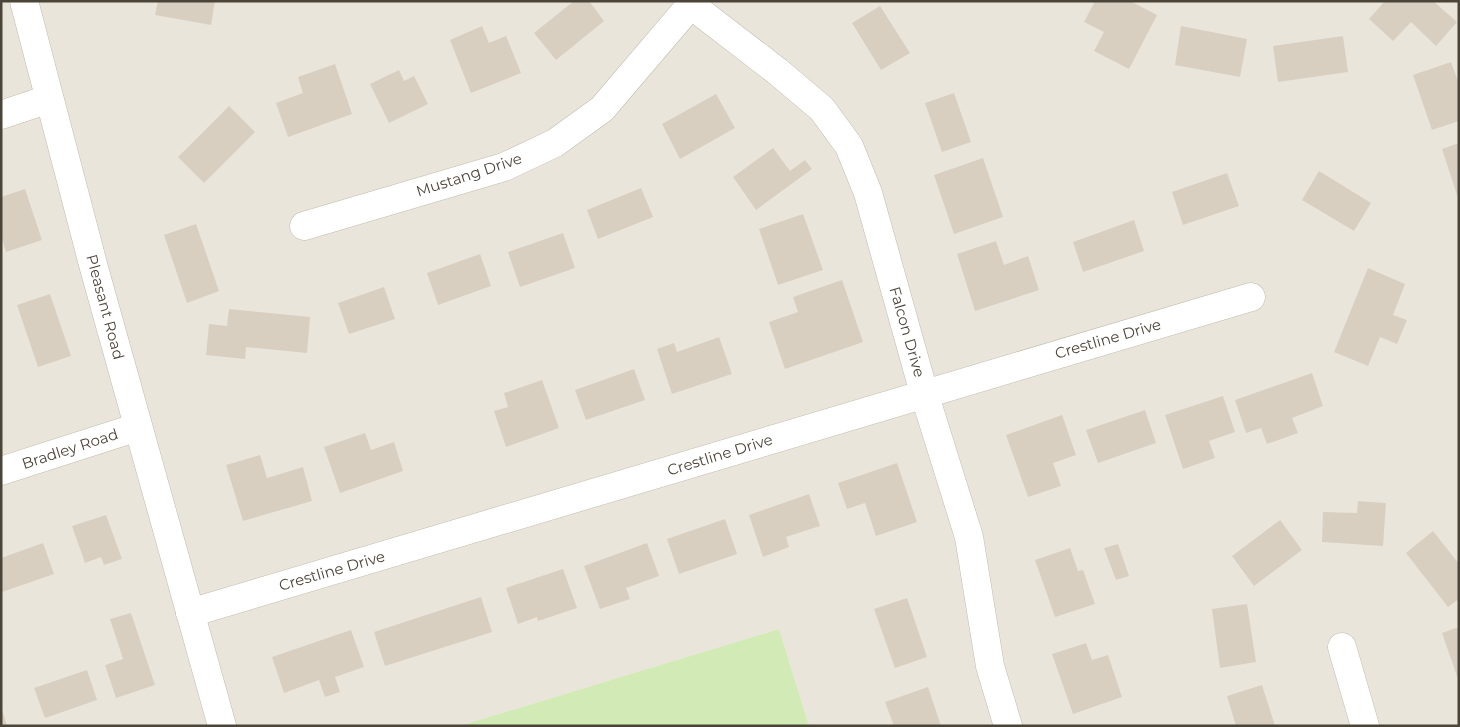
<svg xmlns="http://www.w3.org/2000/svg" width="1460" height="727" viewBox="0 0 1460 727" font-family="Montserrat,sans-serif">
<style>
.residential{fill:#eae5da}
.green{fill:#d2eab5}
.building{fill:#d8cfc1}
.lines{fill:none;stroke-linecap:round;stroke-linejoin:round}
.minor-casing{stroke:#c2bbae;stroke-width:29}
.minor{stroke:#fff;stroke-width:28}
.labels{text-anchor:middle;stroke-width:4.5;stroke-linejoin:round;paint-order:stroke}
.street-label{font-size:15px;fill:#4b4439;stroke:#fff}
</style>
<rect width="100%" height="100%" fill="#f6f3ec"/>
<polygon class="residential" points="1,1 1459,1 1459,726 809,726 779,629 459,726 1,726"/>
<polygon class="green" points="779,629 809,726 459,726"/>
<g class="building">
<polygon points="158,1 215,1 211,25 155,15"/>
<polygon points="574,1 589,1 604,21 556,60 534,33"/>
<polygon points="1095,1 1130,1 1157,15 1129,69 1094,51 1104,32 1084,22"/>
<polygon points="1385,1 1433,1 1457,22 1436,46 1411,22 1393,41 1369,19"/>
<polygon points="880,6 910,53 881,70 852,23"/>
<polygon points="482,26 489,43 506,36 521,73 471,93 450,40"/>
<polygon points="1181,26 1247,39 1240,77 1175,65"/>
<polygon points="1343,36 1348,72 1278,82 1273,46"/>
<polygon points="1451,62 1459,84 1459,121 1432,130 1413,75"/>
<polygon points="335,64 352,114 288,137 276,103 303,93 298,77"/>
<polygon points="399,70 404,81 414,76 428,104 389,123 370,84"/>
<polygon points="954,93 971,142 942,152 925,103"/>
<polygon points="716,94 735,128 680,159 662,124"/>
<polygon points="229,106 255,132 204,183 178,157"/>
<polygon points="1459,143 1459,198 1458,198 1442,149"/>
<polygon points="773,148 790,171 805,160 812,169 756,210 733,177"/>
<polygon points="983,158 1003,217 954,234 934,175"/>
<polygon points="1319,171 1371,203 1354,231 1302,200"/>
<polygon points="1227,173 1239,206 1183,225 1172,192"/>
<polygon points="641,188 653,217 598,239 587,210"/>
<polygon points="25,189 42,240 6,252 1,235 1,197"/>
<polygon points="803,214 823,270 778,285 759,229"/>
<polygon points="1134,220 1144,251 1083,272 1073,242"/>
<polygon points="196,224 219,291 187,303 164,235"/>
<polygon points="563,233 575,268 520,287 508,252"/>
<polygon points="996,241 1004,265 1028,256 1039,290 975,311 957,254"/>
<polygon points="480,254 491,286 438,305 427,273"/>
<polygon points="1368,268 1405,284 1393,315 1407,320 1397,344 1380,337 1368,366 1334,352"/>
<polygon points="842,280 863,342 785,369 769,322 798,312 793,297"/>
<polygon points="384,287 395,319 349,334 338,303"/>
<polygon points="50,294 71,356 38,367 17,305"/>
<polygon points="229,309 310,317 307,353 246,347 245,359 206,355 209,324 227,326"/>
<polygon points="719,337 732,374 672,394 657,349 674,343 677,352"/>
<polygon points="634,369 645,400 586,420 575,390"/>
<polygon points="1312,373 1323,406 1292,418 1298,433 1267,444 1261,428 1246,433 1235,400"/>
<polygon points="542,380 559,428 506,447 494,411 508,407 504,393"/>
<polygon points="1223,396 1235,432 1209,441 1215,458 1183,469 1165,415"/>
<polygon points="1145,410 1156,443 1098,463 1086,430"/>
<polygon points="1062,415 1076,455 1053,463 1061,486 1028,497 1006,435"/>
<polygon points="365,433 371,450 394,442 403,471 340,493 324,447"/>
<polygon points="260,455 267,478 303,467 312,501 243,521 226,465"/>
<polygon points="897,463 917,522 876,536 865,503 847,509 838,483"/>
<polygon points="809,494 820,526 786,537 789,547 763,557 749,515"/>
<polygon points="1358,501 1386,503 1383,546 1322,542 1323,512 1357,513"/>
<polygon points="106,515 122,559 104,565 101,557 85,563 72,526"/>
<polygon points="725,519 737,554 679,574 667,539"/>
<polygon points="1280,520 1302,550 1254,586 1232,556"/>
<polygon points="1433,531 1459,564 1459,599 1448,607 1406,553"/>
<polygon points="43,543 54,574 2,592 1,558"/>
<polygon points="647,543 659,576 626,588 630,599 600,609 584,566"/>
<polygon points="1118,544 1129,576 1116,580 1104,548"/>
<polygon points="1070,548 1078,571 1083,570 1095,604 1055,617 1035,560"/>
<polygon points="563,569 577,608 538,621 537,617 518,624 506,588"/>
<polygon points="481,597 492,632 385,666 374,632"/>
<polygon points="907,598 927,657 895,668 874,609"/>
<polygon points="1247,604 1256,662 1220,668 1212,609"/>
<polygon points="131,613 155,685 116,698 105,665 123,659 110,619"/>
<polygon points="1459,627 1459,679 1458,679 1442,633"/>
<polygon points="351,630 364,667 335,677 340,692 325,697 319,680 284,693 272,657"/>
<polygon points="1086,643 1092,660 1108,655 1122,697 1073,714 1052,654"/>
<polygon points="87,670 97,700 45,718 34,688"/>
<polygon points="1262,685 1275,726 1236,726 1227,696"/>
<polygon points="928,687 941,726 894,726 885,702"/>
<polygon points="1,710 2,710 7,726 1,726"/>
</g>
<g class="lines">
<g class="minor-casing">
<g id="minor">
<polyline points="24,1 94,268 222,726"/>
<polyline points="691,5 777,71 822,109 849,146 868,193 924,393 969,537 990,666 1008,726"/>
<polyline points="1,115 49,99"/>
<polyline points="304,226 504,167 555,143 602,109 694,1"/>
<polyline points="1,471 138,427"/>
<polyline points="190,613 1251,297"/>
<polyline points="1342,647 1365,726"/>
</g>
</g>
<use href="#minor" class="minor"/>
</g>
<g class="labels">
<g class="street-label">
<text transform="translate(469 175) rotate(-18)" y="5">Mustang Drive</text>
<text transform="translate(105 307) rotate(75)" y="5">Pleasant Road</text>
<text transform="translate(907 332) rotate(74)" y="5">Falcon Drive</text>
<text transform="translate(1108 339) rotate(-16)" y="5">Crestline Drive</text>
<text transform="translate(70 449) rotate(-18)" y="5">Bradley Road</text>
<text transform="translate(720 455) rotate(-17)" y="5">Crestline Drive</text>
<text transform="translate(332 571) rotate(-16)" y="5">Crestline Drive</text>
</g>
</g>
<rect width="1460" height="727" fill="none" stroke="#4b4439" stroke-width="5"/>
</svg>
